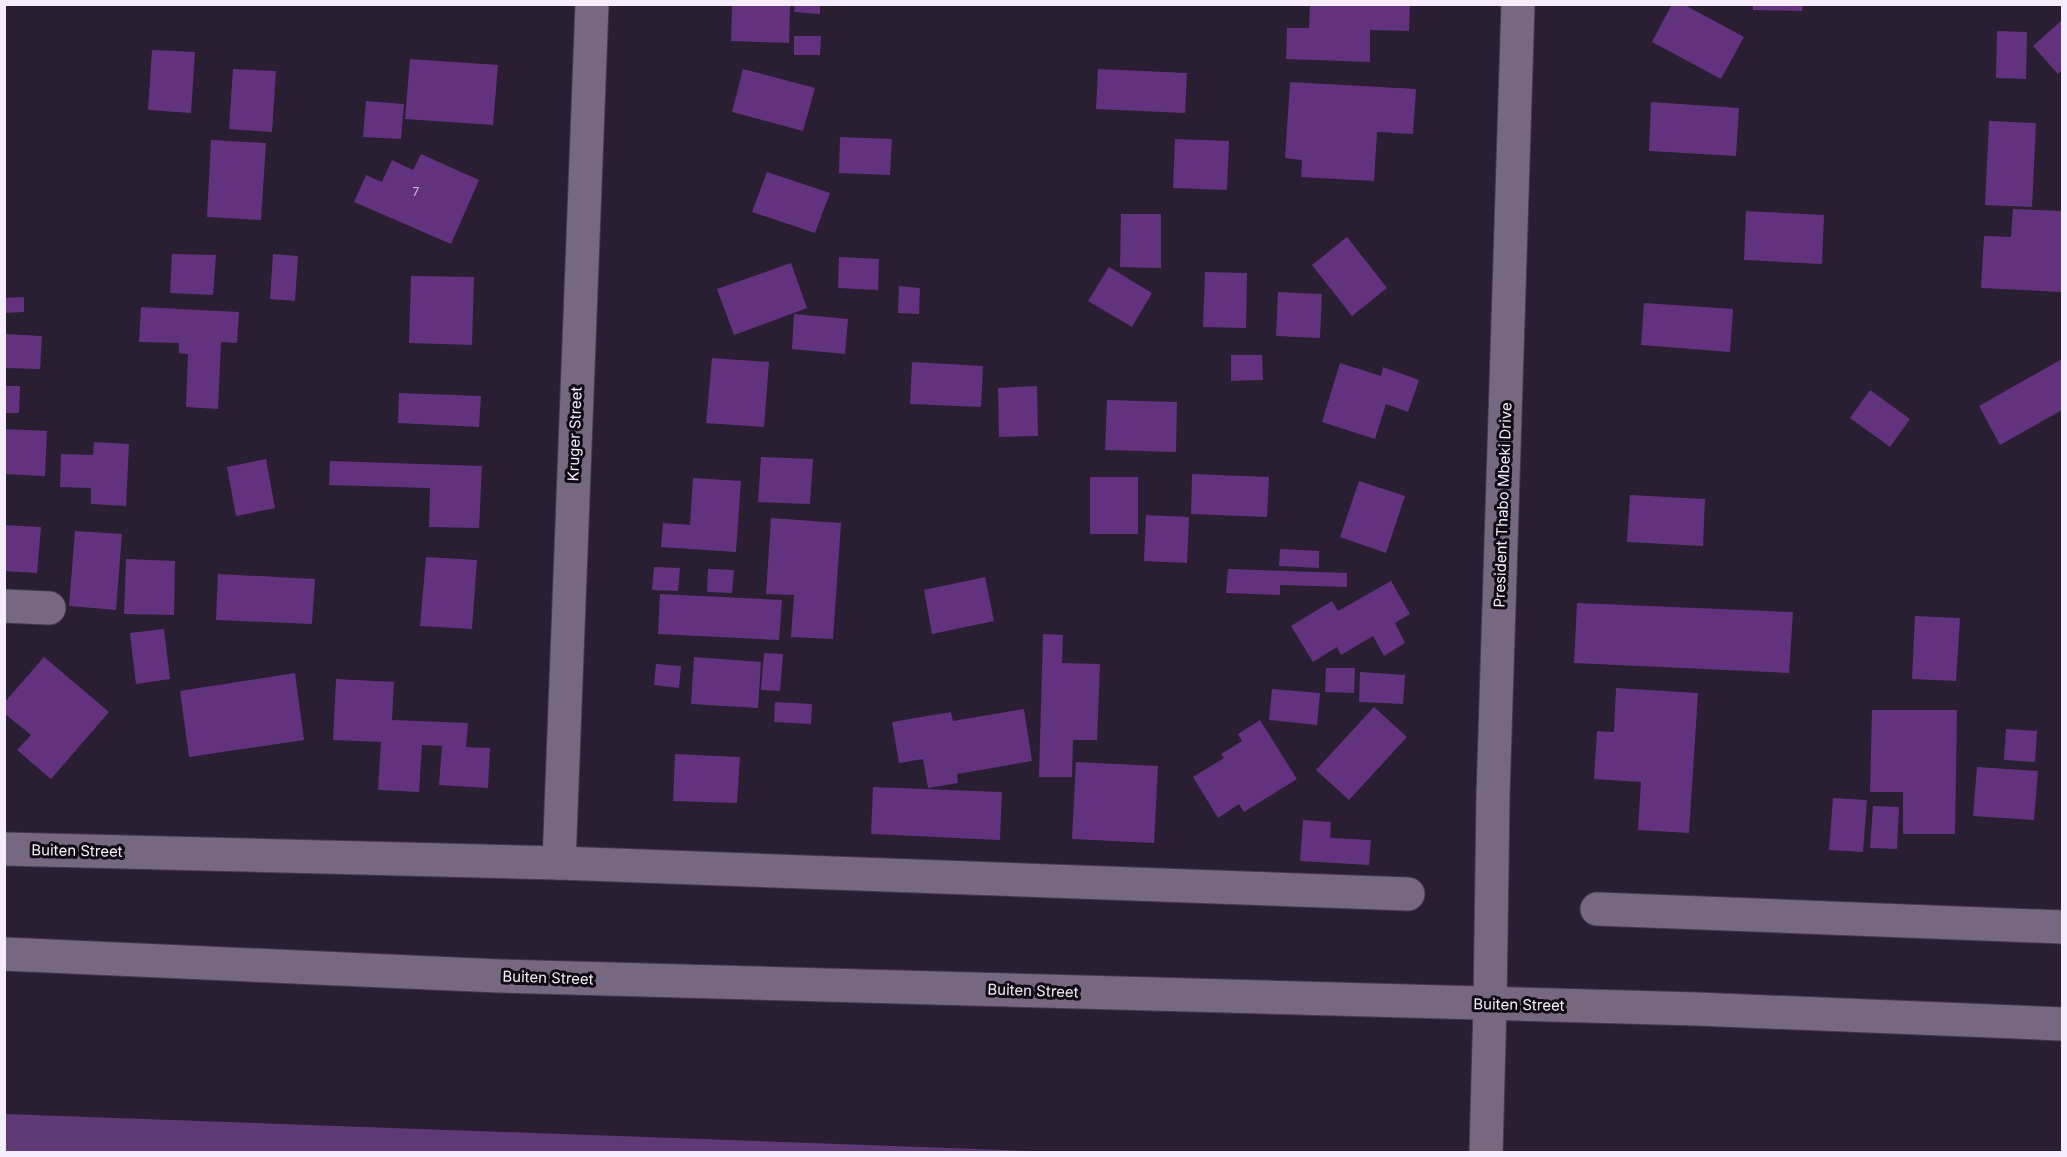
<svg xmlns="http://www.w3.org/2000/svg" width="2067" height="1157" viewBox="0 0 2067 1157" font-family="Inter,sans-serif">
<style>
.green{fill:#5f3975}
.building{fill:#62327e}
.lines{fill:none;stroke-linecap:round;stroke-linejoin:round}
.minor-casing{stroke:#453a4c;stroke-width:35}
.tertiary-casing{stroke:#453a4c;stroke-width:35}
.minor{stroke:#776881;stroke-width:33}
.tertiary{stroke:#776881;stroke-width:33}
.labels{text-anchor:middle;stroke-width:6;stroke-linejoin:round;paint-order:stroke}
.number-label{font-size:12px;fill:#d0bedc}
.street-label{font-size:15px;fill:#f5edfb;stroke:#100a13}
</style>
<rect width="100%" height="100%" fill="#2a1e32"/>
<polygon class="green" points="5,1114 1061,1152 5,1152"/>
<g class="building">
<polygon points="732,4 790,4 789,43 731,41"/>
<polygon points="795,4 820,4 820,14 794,12"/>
<polygon points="1310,4 1410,4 1409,31 1370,30 1370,62 1286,59 1287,28 1309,28"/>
<polygon points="1672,4 1683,4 1744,37 1721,79 1652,42"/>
<polygon points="1753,4 1803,4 1802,11 1753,10"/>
<polygon points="2062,20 2062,70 2058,74 2033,46"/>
<polygon points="1997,31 2027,32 2026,79 1996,78"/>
<polygon points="794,36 821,36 820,55 794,55"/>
<polygon points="152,50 195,52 191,113 148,110"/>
<polygon points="410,59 498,65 493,125 405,119"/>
<polygon points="233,69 276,71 272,132 229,129"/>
<polygon points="743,69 815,88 803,131 732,112"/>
<polygon points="1098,69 1187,73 1185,113 1096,109"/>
<polygon points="1290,82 1416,89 1413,134 1377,132 1374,181 1301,177 1302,160 1285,158"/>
<polygon points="366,101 404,104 401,139 363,137"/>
<polygon points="1651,102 1739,108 1736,156 1649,151"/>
<polygon points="1989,121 2036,123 2032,207 1985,205"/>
<polygon points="840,137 892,139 890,175 839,173"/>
<polygon points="1175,139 1229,141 1227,190 1173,188"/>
<polygon points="211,140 266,143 261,220 207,217"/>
<polygon points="421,154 479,180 451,244 354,202 366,175 382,182 392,160 413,170"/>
<polygon points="767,172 830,193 815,233 752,212"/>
<polygon points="2013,209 2062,211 2062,292 1981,288 1984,236 2011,237"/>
<polygon points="1746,211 1824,215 1822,264 1744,260"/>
<polygon points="1121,214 1161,214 1161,268 1120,267"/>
<polygon points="1347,237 1387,288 1352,316 1312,265"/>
<polygon points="172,254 216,255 213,295 170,293"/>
<polygon points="273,254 298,256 295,301 270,299"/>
<polygon points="839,257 879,259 878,290 838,288"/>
<polygon points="791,263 807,308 734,335 717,289"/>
<polygon points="1109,267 1152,293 1132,327 1088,301"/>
<polygon points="1205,272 1247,273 1246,328 1203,327"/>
<polygon points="411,276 474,277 472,345 409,343"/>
<polygon points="899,286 920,288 919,314 898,313"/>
<polygon points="1278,292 1322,294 1320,338 1276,336"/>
<polygon points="24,297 24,312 4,313 4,298"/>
<polygon points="1644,303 1733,309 1730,352 1641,345"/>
<polygon points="141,307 239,312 237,343 221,342 218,409 186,407 188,354 179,353 179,343 139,342"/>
<polygon points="794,314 848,319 845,354 792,349"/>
<polygon points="4,334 42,336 40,369 4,368"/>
<polygon points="1231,355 1262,355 1263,380 1231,381"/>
<polygon points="712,358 769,362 764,427 706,423"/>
<polygon points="2062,359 2062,410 2000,445 1979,406"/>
<polygon points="912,362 983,366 981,407 910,404"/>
<polygon points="1340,363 1381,376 1383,367 1419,380 1408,412 1386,404 1375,439 1322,422"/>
<polygon points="4,386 20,386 19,413 4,413"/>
<polygon points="1037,386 1038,436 999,437 998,388"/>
<polygon points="1870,390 1910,419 1890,447 1850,418"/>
<polygon points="399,393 481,396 479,427 398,423"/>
<polygon points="1107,400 1177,402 1176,452 1105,450"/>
<polygon points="4,429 47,431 45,476 4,474"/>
<polygon points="94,442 129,444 126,506 91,504 91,488 60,487 61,454 93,455"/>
<polygon points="761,457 813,459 810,504 758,502"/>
<polygon points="266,459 275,508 236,516 227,467"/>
<polygon points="330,461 482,466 479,528 429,527 430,488 329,485"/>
<polygon points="1192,474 1269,477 1267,517 1191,514"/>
<rect x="1090" y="477" width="48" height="57"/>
<polygon points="693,478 741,481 736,552 661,547 663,523 690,525"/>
<polygon points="1359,481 1405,496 1386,553 1340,537"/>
<polygon points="1630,495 1705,499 1703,546 1627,542"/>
<polygon points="1146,515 1189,517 1187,563 1144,561"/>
<polygon points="771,518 841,523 833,639 791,637 794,595 766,594"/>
<polygon points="4,525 41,527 37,573 4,571"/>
<polygon points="75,531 122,534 116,610 69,606"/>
<polygon points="1280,549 1319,551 1319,568 1279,566"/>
<polygon points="426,557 477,560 472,629 420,626"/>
<polygon points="126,559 175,561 174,615 124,614"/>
<polygon points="654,567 680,568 678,591 652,590"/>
<polygon points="708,569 734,570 732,593 707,592"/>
<polygon points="1228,569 1347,573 1347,587 1280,585 1280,595 1226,593"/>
<polygon points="218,574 315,579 312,624 216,620"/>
<polygon points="985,577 994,621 932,634 924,590"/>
<polygon points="1391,581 1410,614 1395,623 1405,643 1384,656 1373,636 1341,655 1337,647 1313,662 1291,626 1332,601 1338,611"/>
<polygon points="660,594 782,600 779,640 658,634"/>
<polygon points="1577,603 1793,612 1789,673 1574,663"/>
<polygon points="1915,616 1960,618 1956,681 1912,679"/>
<polygon points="164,629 170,679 136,684 130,633"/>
<polygon points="1043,634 1063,635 1062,663 1100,664 1097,740 1073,740 1072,777 1039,777"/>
<polygon points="764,653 783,654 780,691 761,690"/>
<polygon points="44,657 109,712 51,779 17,750 31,735 4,713 4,703"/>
<polygon points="694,657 761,662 758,708 691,704"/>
<polygon points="656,664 681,666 679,688 654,685"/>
<polygon points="1326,668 1355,668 1354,693 1325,692"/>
<polygon points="1360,672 1405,675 1403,704 1359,702"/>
<polygon points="295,673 304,740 189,757 180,691"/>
<polygon points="336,679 394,682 392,720 468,723 466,747 490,748 488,788 439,785 442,746 422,745 419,792 378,790 381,742 333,740"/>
<polygon points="1616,688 1698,693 1689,833 1638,830 1641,782 1594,779 1597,731 1614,732"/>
<polygon points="1272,689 1320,693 1317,725 1269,720"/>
<polygon points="775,702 812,704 811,724 774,722"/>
<polygon points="1374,707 1407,737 1349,800 1316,770"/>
<polygon points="1024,709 1032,761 957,774 958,783 928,788 923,759 899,763 892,722 951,712 953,721"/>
<polygon points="1872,710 1957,710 1955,834 1903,834 1903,792 1870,792"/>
<polygon points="1260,720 1297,779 1244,812 1239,804 1218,818 1193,777 1224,758 1221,754 1242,741 1238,734"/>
<polygon points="2006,729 2037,731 2035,762 2004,760"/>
<polygon points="675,754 740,757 737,803 673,801"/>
<polygon points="1076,762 1158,766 1154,843 1072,839"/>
<polygon points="1977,767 2038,771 2034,820 1973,816"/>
<polygon points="873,787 1002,792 1000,840 871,834"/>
<polygon points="1833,798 1867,800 1863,852 1829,850"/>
<polygon points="1873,806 1899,807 1897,849 1870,848"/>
<polygon points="1303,820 1331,822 1330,838 1371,840 1369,865 1300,861"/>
</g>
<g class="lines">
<g class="minor-casing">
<g id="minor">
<polyline points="4,606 49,608"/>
<polyline points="4,849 559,863 1408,894"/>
<polyline points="559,863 592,4"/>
<polyline points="1597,909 2062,927"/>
<polyline points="1486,1152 1490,1005"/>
</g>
</g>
<g class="tertiary-casing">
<g id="tertiary">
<polyline points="4,954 499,976 1697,1009 2062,1024"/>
<polyline points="1490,1005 1493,796 1518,4"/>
</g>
</g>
<use href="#minor" class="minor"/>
<use href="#tertiary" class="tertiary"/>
</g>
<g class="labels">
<g class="number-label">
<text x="416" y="196">7</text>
</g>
<g class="street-label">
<text transform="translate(575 434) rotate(-88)" y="5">Kruger Street</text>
<text transform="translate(1503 505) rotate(-88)" y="5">President Thabo Mbeki Drive</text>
<text transform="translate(77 851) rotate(1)" y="5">Buiten Street</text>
<text transform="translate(548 978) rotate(2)" y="5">Buiten Street</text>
<text transform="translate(1033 991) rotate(2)" y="5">Buiten Street</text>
<text transform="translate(1519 1005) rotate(1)" y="5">Buiten Street</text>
</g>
</g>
<rect width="2067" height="1157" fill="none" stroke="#f5edfb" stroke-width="12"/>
</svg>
